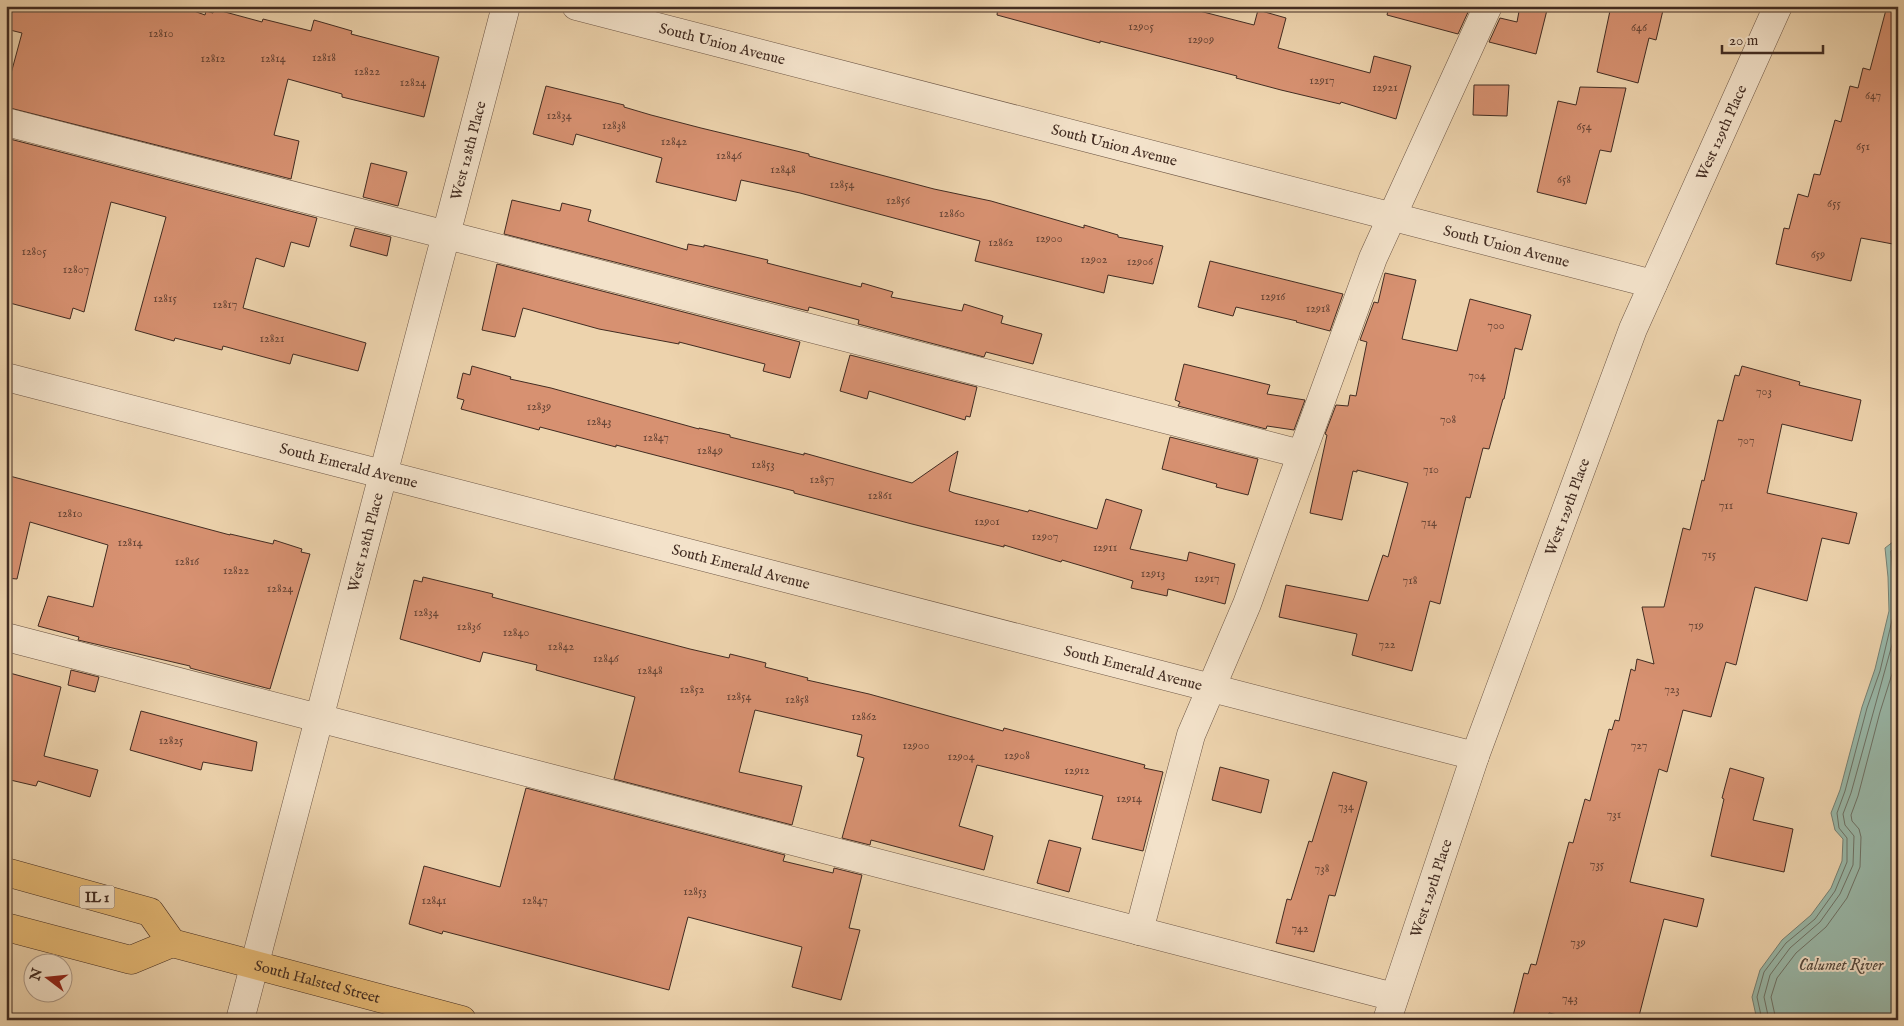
<svg xmlns="http://www.w3.org/2000/svg" width="1904" height="1026" viewBox="0 0 1904 1026" font-family="'IM FELL English',serif">
<style>
.water{fill:#99b8a9;stroke:#768073}
.lines{fill:none;stroke-linecap:round;stroke-linejoin:round}
.shore{stroke:#6e7266;stroke-width:1}
.building{fill:#d79171;stroke:#422c22}
.minor-casing{stroke:#6d5645;stroke-width:29}
.major-casing{stroke:#422c22;stroke-width:29}
.minor{stroke:#f3e2ca;stroke-width:28}
.major{stroke:#e6ba76;stroke-width:28}
.labels{text-anchor:middle;stroke-width:4;stroke-linejoin:round;paint-order:stroke}
.number-label{font-size:12px;fill:#674536}
.shield{fill:#f3e2ca;stroke:#776354;stroke-width:1}
.shield-label{font-size:14px;font-weight:bold;fill:#422c22}
.street-label{font-size:15px;fill:#422c22;stroke:#f3e2ca}
.water-label{font-size:16px;font-style:italic;fill:#53483d;stroke:#f3e2ca}
</style>
<rect width="100%" height="100%" fill="#edd3ad"/>
<filter id="stains"><feTurbulence type="fractalNoise" baseFrequency=".004" numOctaves="4"/><feColorMatrix values="0 0 0 0 .2 0 0 0 0 .09 0 0 0 0 .02 0 0 0 .5 -.17"/></filter>
<radialGradient id="worn" r=".72"><stop offset=".6" stop-color="#630" stop-opacity="0"/><stop offset="1" stop-color="#630" stop-opacity=".3"/></radialGradient>
<polygon class="water" points="1898,538 1898,1020 1757,1020 1752,997 1760,970 1782,940 1811,915 1831,888 1842,861 1843,839 1835,830 1831,813 1840,790 1862,707 1875,669 1889,611 1888,577 1885,548"/>
<g class="lines">
<g class="shore">
<polyline points="1762,1020 1757,997 1764,972 1786,943 1815,919 1835,891 1847,862 1847,838 1839,828 1837,813 1845,791 1867,708 1880,671 1894,612 1893,577 1891,551 1898,545"/>
<polyline points="1769,1020 1764,997 1770,975 1790,948 1820,922 1840,894 1853,865 1854,836 1845,825 1843,814 1851,793 1898,623"/>
<polyline points="1776,1020 1771,997 1777,978 1796,953 1826,927 1847,898 1860,867 1861,837 1859,829 1852,821 1851,815 1858,796 1880,712 1898,655"/>
</g>
</g>
<g class="building">
<polygon points="6,6 180,6 205,15 206,11 213,13 214,9 262,22 263,19 311,31 314,20 352,31 351,34 439,57 424,117 342,97 342,94 288,79 274,135 299,141 291,179 6,107 6,92 22,33 6,29"/>
<polygon points="998,6 1180,6 1254,25 1258,10 1286,18 1278,48 1370,73 1374,56 1411,66 1396,119 1341,102 1340,104 1281,90 1236,78 1237,76 1100,41 1100,43 997,15"/>
<polygon points="1389,6 1453,6 1469,10 1458,34 1387,15"/>
<polygon points="1520,6 1548,6 1536,54 1489,42 1500,18 1517,22"/>
<polygon points="1611,6 1664,6 1656,40 1649,38 1638,83 1597,72"/>
<polygon points="1887,6 1898,6 1898,245 1861,238 1851,281 1776,264 1784,228 1789,229 1798,194 1808,197 1814,174 1820,175 1835,120 1841,122 1850,86 1858,88 1863,68 1870,70"/>
<polygon points="1474,85 1509,85 1507,116 1473,115"/>
<polygon points="546,86 624,105 624,107 651,115 701,128 809,154 809,156 934,189 991,201 1084,228 1084,225 1118,235 1118,237 1163,246 1153,284 1108,275 1104,293 975,261 980,241 800,193 741,180 736,201 656,182 662,158 576,134 573,145 533,134"/>
<polygon points="1580,87 1626,88 1611,152 1600,150 1586,204 1537,192 1558,101 1576,105"/>
<polygon points="6,138 317,218 309,247 291,242 284,267 256,258 243,308 366,343 358,371 293,354 290,364 223,346 222,350 175,338 174,341 135,330 166,217 111,202 84,312 73,308 70,319 6,302"/>
<polygon points="371,163 407,172 398,206 363,197"/>
<polygon points="512,200 560,211 562,203 591,210 588,221 687,250 688,244 704,247 704,245 768,260 767,263 861,287 862,283 893,292 891,297 962,311 964,304 1003,316 1001,323 1042,334 1033,364 986,352 984,357 858,324 859,320 809,307 808,311 504,234"/>
<polygon points="355,228 391,237 387,256 350,246"/>
<polygon points="1210,261 1343,294 1330,331 1296,322 1297,321 1236,307 1233,316 1198,307"/>
<polygon points="497,264 800,342 790,378 763,371 765,364 679,342 679,344 599,329 523,308 515,337 482,330"/>
<polygon points="1385,273 1416,280 1402,339 1457,351 1470,299 1531,315 1522,350 1515,348 1504,399 1503,399 1489,449 1483,448 1470,498 1466,497 1440,604 1430,601 1412,671 1352,655 1357,634 1279,617 1286,585 1368,601 1383,555 1388,557 1408,483 1357,470 1357,472 1353,471 1342,520 1310,513 1327,435 1325,434 1336,405 1348,406 1350,395 1356,396 1367,342 1360,340 1374,302 1378,303"/>
<polygon points="850,355 977,387 970,417 966,416 965,420 869,391 867,399 840,391"/>
<polygon points="1184,364 1270,385 1267,394 1305,400 1294,430 1267,426 1266,429 1178,406 1180,402 1175,400"/>
<polygon points="472,366 511,377 510,379 551,388 699,429 699,428 730,435 730,437 804,455 804,453 912,483 958,451 949,491 954,493 1028,512 1029,510 1097,529 1106,499 1142,510 1130,549 1187,561 1189,552 1235,564 1225,604 1168,589 1167,596 1131,588 1133,581 1062,560 1061,562 1004,545 1004,547 912,524 794,493 794,491 616,445 616,447 540,427 539,430 461,409 464,400 457,398 463,373 470,375"/>
<polygon points="1742,366 1800,382 1799,385 1861,400 1852,441 1782,424 1767,493 1857,513 1849,544 1822,538 1807,601 1755,587 1736,665 1726,662 1711,717 1683,710 1667,772 1659,769 1630,882 1704,899 1697,927 1664,919 1638,1020 1578,1020 1549,1013 1547,1020 1512,1020 1524,973 1528,974 1531,964 1536,965 1569,842 1573,843 1585,799 1590,801 1609,729 1612,730 1615,720 1619,721 1631,669 1635,671 1637,659 1654,664 1642,607 1664,607 1683,528 1690,530 1702,480 1704,481 1718,420 1723,421 1735,375 1739,376"/>
<polygon points="1170,437 1258,459 1248,495 1216,487 1217,484 1162,469"/>
<polygon points="6,475 230,535 230,534 273,544 274,540 302,549 301,552 310,554 270,689 190,668 190,666 78,640 79,637 38,626 48,596 93,607 108,545 30,522 17,579 6,578"/>
<polygon points="423,577 493,594 492,597 690,649 729,658 730,654 766,663 765,667 808,678 807,680 869,694 1003,731 1004,728 1145,765 1144,768 1163,772 1143,851 1092,839 1103,796 977,765 959,826 993,836 984,870 871,840 870,845 842,838 864,758 857,756 862,735 755,710 739,772 802,786 792,825 614,779 635,697 536,670 537,665 483,652 480,662 400,639 414,580 422,582"/>
<polygon points="71,670 99,677 95,692 68,685"/>
<polygon points="6,672 61,687 44,756 98,770 90,797 38,781 36,786 6,779"/>
<polygon points="141,711 257,742 252,771 203,762 201,770 130,750"/>
<polygon points="1220,767 1269,780 1261,813 1212,800"/>
<polygon points="1730,768 1764,778 1753,820 1793,829 1784,872 1711,856 1724,799 1722,798"/>
<polygon points="1333,772 1367,782 1335,896 1329,895 1314,952 1276,943 1287,899 1291,900 1309,841 1312,842"/>
<polygon points="526,788 785,855 783,861 833,873 834,868 862,875 849,928 860,930 841,1000 792,987 802,947 688,917 669,990 443,931 442,934 409,924 424,866 500,887"/>
<polygon points="1049,840 1081,848 1069,892 1037,883"/>
</g>
<g class="lines">
<g class="minor-casing">
<g id="minor">
<path id="s1" d="M576,6L1653,284"/>
<polyline points="6,122 1301,454"/>
<path id="s2" d="M6,377L1475,756"/>
<polyline points="6,637 1394,997"/>
<polyline points="1139,931 1191,735 1247,604 1373,258 1488,6"/>
<path id="s3" d="M240,1020L506,6"/>
<path id="s4" d="M1387,1020L1475,756L1633,329L1778,6"/>
</g>
</g>
<g class="major-casing">
<g id="major">
<polyline points="6,872 150,912 172,943"/>
<path id="s5" d="M6,927L131,960L172,943L462,1020"/>
</g>
</g>
<use href="#minor" class="minor"/>
<use href="#major" class="major"/>
</g>
<g class="labels">
<g class="number-label">
<text x="1141" y="30">12905</text>
<text x="1639" y="31">646</text>
<text x="161" y="37">12810</text>
<text x="1201" y="43">12909</text>
<text x="324" y="61">12818</text>
<text x="213" y="62">12812</text>
<text x="273" y="62">12814</text>
<text x="367" y="75">12822</text>
<text x="1322" y="84">12917</text>
<text x="413" y="86">12824</text>
<text x="1385" y="91">12921</text>
<text x="1873" y="99">647</text>
<text x="559" y="119">12834</text>
<text x="614" y="129">12838</text>
<text x="1584" y="130">654</text>
<text x="674" y="145">12842</text>
<text x="1863" y="150">651</text>
<text x="729" y="159">12846</text>
<text x="783" y="173">12848</text>
<text x="1564" y="183">658</text>
<text x="842" y="188">12854</text>
<text x="898" y="204">12856</text>
<text x="1834" y="207">655</text>
<text x="952" y="217">12860</text>
<text x="1049" y="242">12900</text>
<text x="1001" y="246">12862</text>
<text x="34" y="255">12805</text>
<text x="1818" y="258">659</text>
<text x="1094" y="263">12902</text>
<text x="1140" y="265">12906</text>
<text x="76" y="273">12807</text>
<text x="1273" y="300">12916</text>
<text x="165" y="302">12815</text>
<text x="225" y="308">12817</text>
<text x="1318" y="312">12918</text>
<text x="1496" y="329">700</text>
<text x="272" y="342">12821</text>
<text x="1477" y="379">704</text>
<text x="1764" y="395">703</text>
<text x="539" y="410">12839</text>
<text x="1448" y="423">708</text>
<text x="599" y="425">12843</text>
<text x="656" y="441">12847</text>
<text x="1746" y="444">707</text>
<text x="710" y="454">12849</text>
<text x="763" y="468">12853</text>
<text x="1431" y="473">710</text>
<text x="822" y="483">12857</text>
<text x="880" y="499">12861</text>
<text x="1726" y="509">711</text>
<text x="70" y="517">12810</text>
<text x="987" y="525">12901</text>
<text x="1429" y="526">714</text>
<text x="1045" y="540">12907</text>
<text x="130" y="546">12814</text>
<text x="1105" y="551">12911</text>
<text x="1709" y="558">715</text>
<text x="187" y="565">12816</text>
<text x="236" y="574">12822</text>
<text x="1153" y="577">12913</text>
<text x="1207" y="582">12917</text>
<text x="1410" y="584">718</text>
<text x="280" y="592">12824</text>
<text x="426" y="616">12834</text>
<text x="1696" y="629">719</text>
<text x="469" y="630">12836</text>
<text x="516" y="636">12840</text>
<text x="1387" y="648">722</text>
<text x="561" y="650">12842</text>
<text x="606" y="662">12846</text>
<text x="650" y="674">12848</text>
<text x="692" y="693">12852</text>
<text x="1672" y="693">723</text>
<text x="739" y="700">12854</text>
<text x="797" y="703">12858</text>
<text x="864" y="720">12862</text>
<text x="171" y="744">12825</text>
<text x="916" y="749">12900</text>
<text x="1639" y="749">727</text>
<text x="1017" y="759">12908</text>
<text x="961" y="760">12904</text>
<text x="1077" y="774">12912</text>
<text x="1129" y="802">12914</text>
<text x="1346" y="810">734</text>
<text x="1614" y="818">731</text>
<text x="1597" y="868">735</text>
<text x="1322" y="872">738</text>
<text x="695" y="895">12853</text>
<text x="434" y="904">12841</text>
<text x="535" y="904">12847</text>
<text x="1300" y="932">742</text>
<text x="1578" y="946">739</text>
<text x="1570" y="1002">743</text>
</g>
<rect class="shield" x="79.5" y="885.5" width="35" height="23" rx="4"/>
<g class="shield-label">
<text x="97" y="902">IL 1</text>
</g>
<g class="street-label">
<text dy="5" stroke="none"><textPath href="#s1" startOffset="151">South Union Avenue</textPath></text>
<text dy="5" stroke="none"><textPath href="#s4" startOffset="949">West 129th Place</textPath></text>
<text dy="5" stroke="none"><textPath href="#s1" startOffset="556">South Union Avenue</textPath></text>
<text dy="5" stroke="none"><textPath href="#s3" startOffset="899">West 128th Place</textPath></text>
<text dy="5" stroke="none"><textPath href="#s1" startOffset="961">South Union Avenue</textPath></text>
<text dy="5" stroke="none"><textPath href="#s2" startOffset="354">South Emerald Avenue</textPath></text>
<text dy="5" stroke="none"><textPath href="#s4" startOffset="544">West 129th Place</textPath></text>
<text dy="5" stroke="none"><textPath href="#s3" startOffset="494">West 128th Place</textPath></text>
<text dy="5" stroke="none"><textPath href="#s2" startOffset="759">South Emerald Avenue</textPath></text>
<text dy="5" stroke="none"><textPath href="#s2" startOffset="1164">South Emerald Avenue</textPath></text>
<text dy="5" stroke="none"><textPath href="#s4" startOffset="139">West 129th Place</textPath></text>
<text dy="5" stroke="none"><textPath href="#s5" startOffset="324">South Halsted Street</textPath></text>
</g>
<g class="water-label">
<text x="1841" y="970">Calumet River</text>
</g>
</g>
<rect width="1904" height="1026" fill="none" stroke="#edd3ad" stroke-width="25"/>
<rect x="8" y="8" width="1889" height="1011" fill="none" stroke="#422c22" stroke-width="2.5"/>
<rect x="12" y="12" width="1879" height="1001" fill="none" stroke="#422c22"/>
<g transform="translate(48 978) rotate(286)"><circle r="24" fill="#f3e2ca" stroke="#ac9987"/>
<path d="M0-4L9 19L0 12L-9 19Z" fill="#8f2418"/>
<text y="-8" font-size="14" font-weight="bold" text-anchor="middle" fill="#422c22">N</text>
</g>
<path d="M1722 45v8h101v-8" fill="none" stroke="#422c22" stroke-width="2.5"/>
<text x="1729" y="45" font-size="15" fill="#422c22" stroke="#f3e2ca" stroke-width="4" paint-order="stroke">20 m</text>
<rect width="100%" height="100%" filter="url(#stains)"/>
<rect width="100%" height="100%" fill="url(#worn)"/>
</svg>
